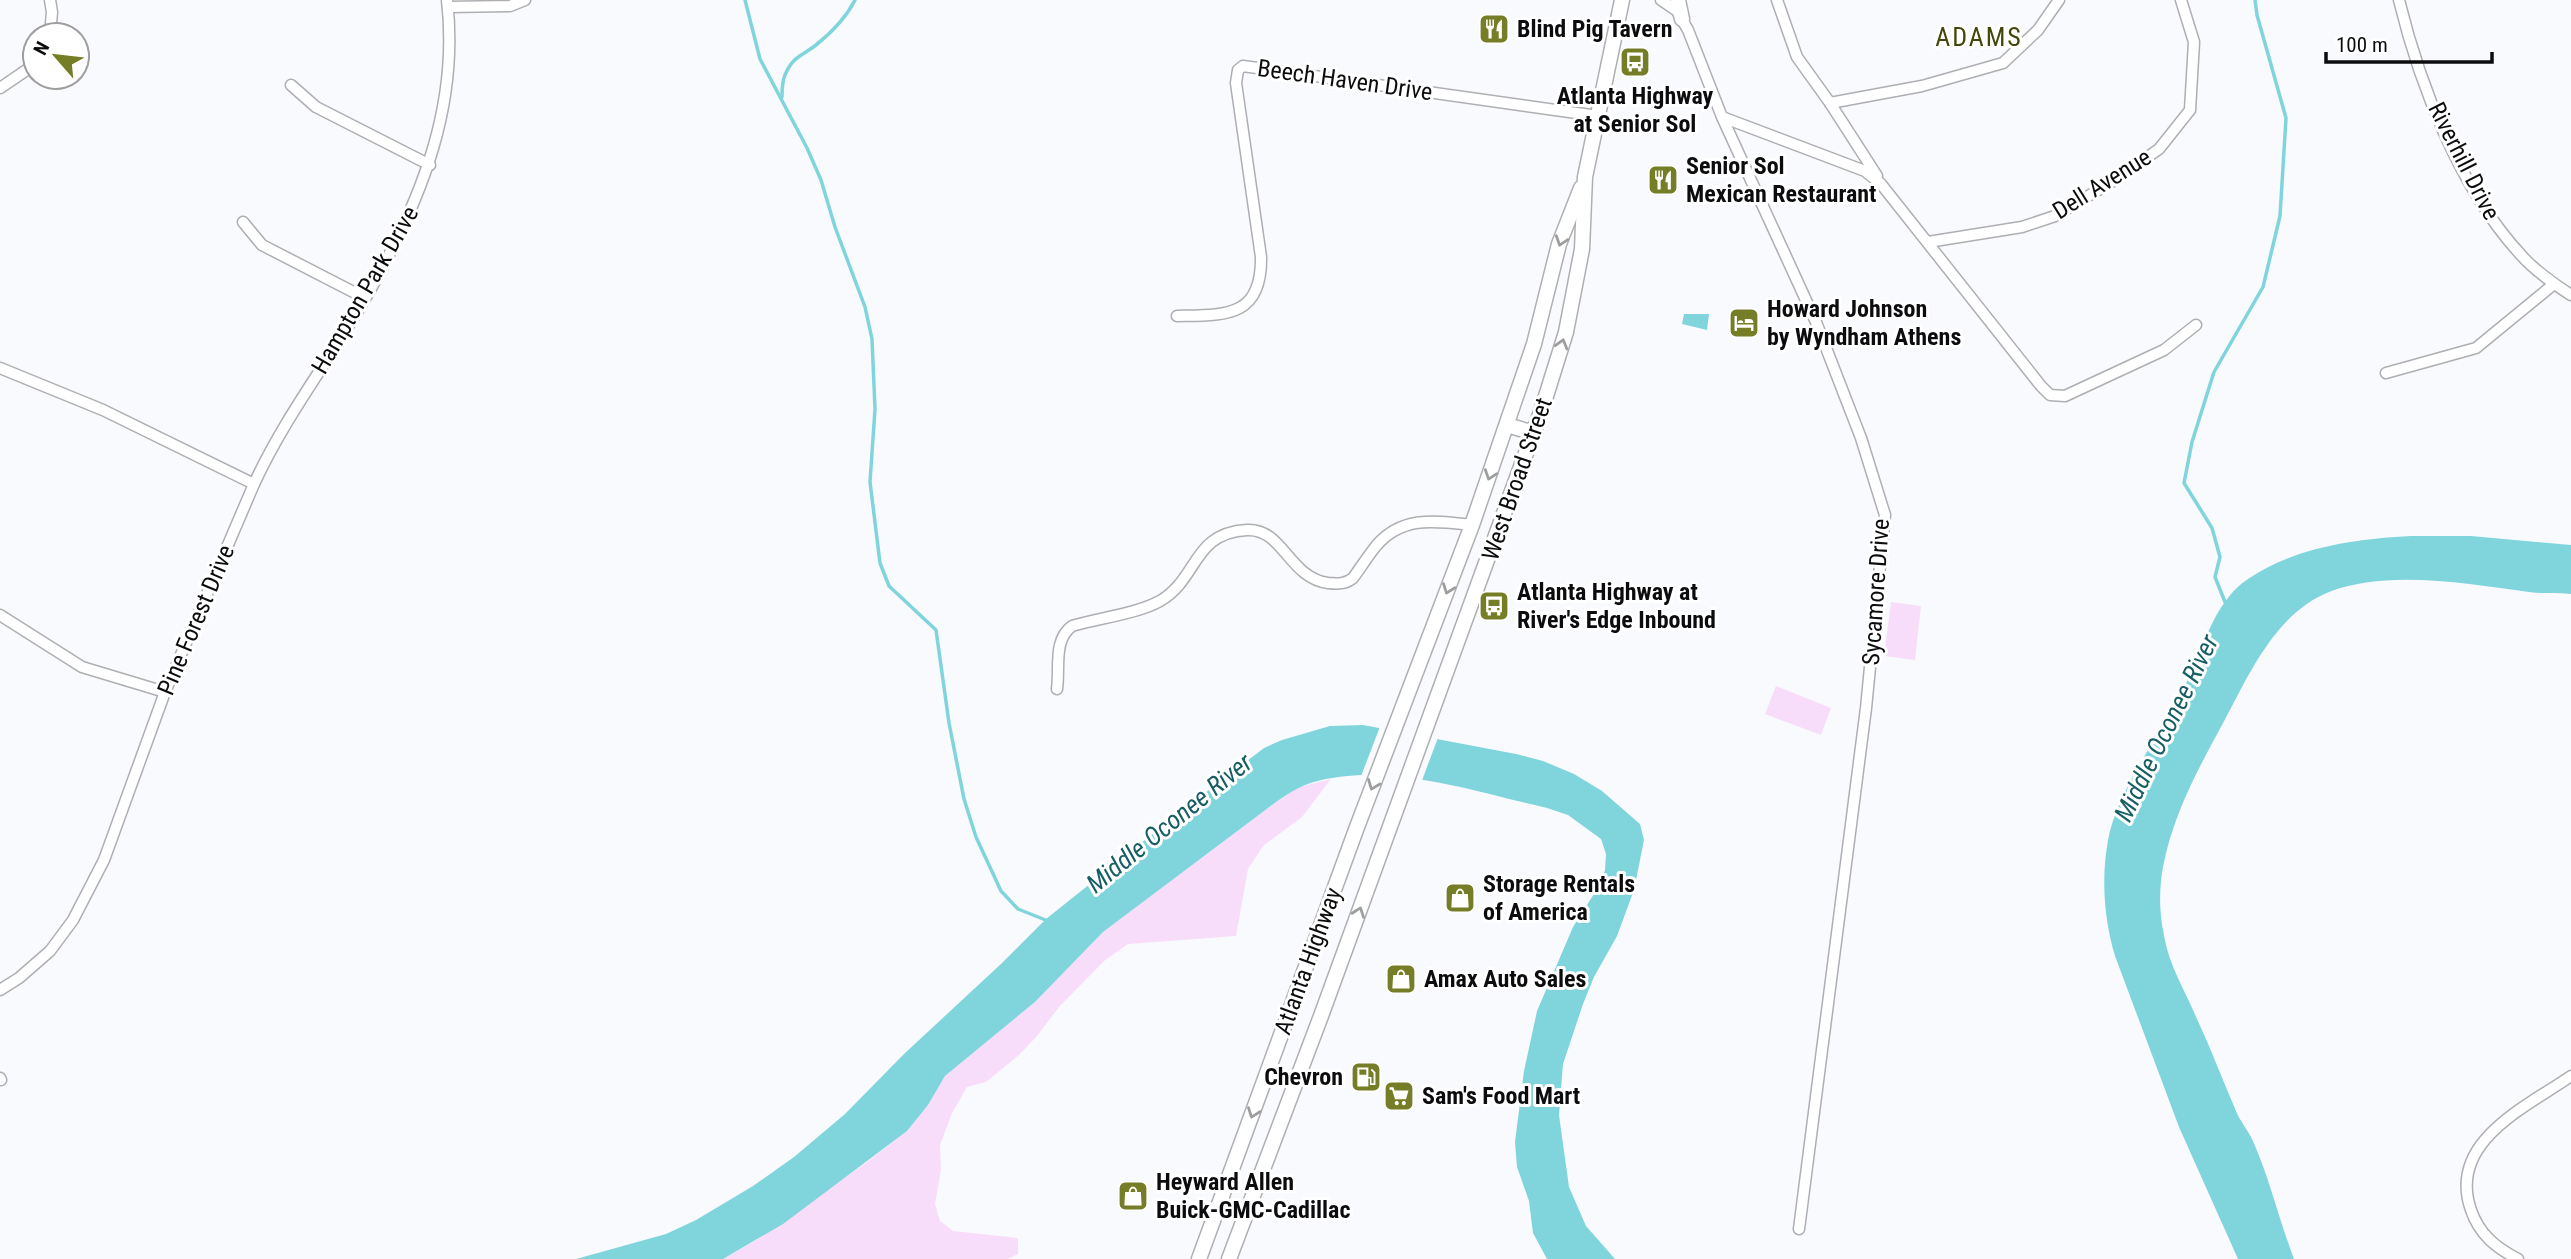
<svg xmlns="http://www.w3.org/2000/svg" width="2571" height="1259" viewBox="0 0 2571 1259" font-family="'Roboto Condensed',sans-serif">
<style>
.green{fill:#f7ddfa}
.water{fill:#80d5dd}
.pier{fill:#f8fafe}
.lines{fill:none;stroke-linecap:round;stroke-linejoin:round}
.stream{stroke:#80d5dd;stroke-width:3.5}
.minor-casing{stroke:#adafb2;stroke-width:13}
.major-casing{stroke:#adafb2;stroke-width:17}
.minor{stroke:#fff;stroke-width:10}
.major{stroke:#fff;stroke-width:14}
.oneway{stroke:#9e9e9f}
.labels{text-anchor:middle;stroke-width:6;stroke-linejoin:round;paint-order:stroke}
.poi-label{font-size:24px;font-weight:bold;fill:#0c0c0e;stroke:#fff;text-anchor:start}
.street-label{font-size:24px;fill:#0c0c0e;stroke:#fff}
.neighbourhood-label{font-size:26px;letter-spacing:2px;fill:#434709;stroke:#fff}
.water-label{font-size:26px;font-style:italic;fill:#165e64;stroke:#fff}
</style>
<rect width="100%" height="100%" fill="#f8fafe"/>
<g class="green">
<polygon points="1891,602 1921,606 1915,660 1884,656"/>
<polygon points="1776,686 1831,708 1821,735 1765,714"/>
<polygon points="1331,779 1302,817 1263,846 1248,869 1236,936 1128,944 1104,961 1059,1007 1037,1036 1020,1054 986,1082 967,1087 952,1113 940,1145 941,1170 935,1204 940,1221 953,1231 1018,1238 1018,1254 1008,1259 723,1259 755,1241 867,1162 907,1131 928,1105 945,1076 1035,1002 1103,932 1276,802 1299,787"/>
</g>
<g class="water">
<polygon points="1684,314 1709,314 1707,330 1682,324"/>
<path d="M2411,536H2471L2571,545V594C2557,592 2543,594 2529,592C2468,584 2388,569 2329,592C2274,614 2248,677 2222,725C2197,771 2173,815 2163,867C2159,889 2159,913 2164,935C2169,966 2185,990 2197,1019C2211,1049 2223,1081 2236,1111C2240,1121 2247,1129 2252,1139C2269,1176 2279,1220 2294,1259H2238L2179,1127L2115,956C2104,919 2101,879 2108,840C2117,791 2161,733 2184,688C2202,652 2213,602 2248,579C2295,547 2355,539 2411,536Z"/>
<path d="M1363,725L1516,754L1543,761L1574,774L1602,791L1640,824L1644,840L1634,890L1617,936L1594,977L1583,1004L1563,1064L1559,1115L1569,1187L1586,1226L1615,1259H1547L1533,1233L1529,1201L1517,1167L1515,1142L1524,1071L1537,1011L1573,927L1599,886L1605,870L1606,854L1601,839L1568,815L1547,808C1476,792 1386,761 1314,782C1299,786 1288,794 1276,802L1103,932L1035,1002L945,1076L928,1105L907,1131L783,1224L723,1259H576L666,1234L696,1220L753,1186L794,1157L845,1114L904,1054L1002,963L1046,919L1175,816L1264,748L1282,740L1330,726Z"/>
</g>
<polygon class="pier" points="1381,724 1439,735 1421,783 1360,779"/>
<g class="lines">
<g class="stream">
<polyline points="745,0 760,59 807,148 821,180 835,227 865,307 872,339 875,409 870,482 880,563 889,586 936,630 949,723 964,799 976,837 1001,891 1018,909 1048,921"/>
<path d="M782,97C782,90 782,82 785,75C793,56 802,56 816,45C831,33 846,18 855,0"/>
<polyline points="2229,604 2225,602 2215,577 2220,557 2212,528 2184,483 2192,442 2214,372 2263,287 2280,216 2286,118 2257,15 2255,0"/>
</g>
<g class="minor-casing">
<g id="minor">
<polyline points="50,0 52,12 50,35"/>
<polyline points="1661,0 1677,11 1688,30 1722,117 1816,322 1861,438 1885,515 1866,708 1799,1229"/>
<polyline points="1777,0 1797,57 1830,103 1877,176"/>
<path d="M2399,0C2420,86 2460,189 2521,255C2535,271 2554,284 2571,295"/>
<polyline points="448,7 510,6 525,0"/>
<polyline points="291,85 316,107 430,165"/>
<polyline points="0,88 28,69 35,62"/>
<polyline points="1830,103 1922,86 2003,63 2038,30 2059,0"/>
<polyline points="1722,117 1865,171 1881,184 2041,386 2050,395 2065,396 2164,350 2196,325"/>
<polyline points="243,222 262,245 365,298"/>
<polyline points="1928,242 2022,227 2055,216 2110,183 2159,149 2190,110 2194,42 2181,0"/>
<path d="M1177,316C1225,315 1262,318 1261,257L1236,83L1238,70L1243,66L1598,116"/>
<polyline points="0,368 103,410 254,484 165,692 104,860 73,920 50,951 19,978 0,990"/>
<polyline points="2386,373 2476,348 2554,284"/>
<path d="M254,484C287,412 336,352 374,283C423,195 459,103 447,0"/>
<polyline points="0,615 82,667 165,692"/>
<path d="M1057,689C1060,667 1053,640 1072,626C1099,618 1136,614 1160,601C1199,578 1192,533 1247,530C1283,528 1289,578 1328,583C1338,584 1346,584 1353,578C1361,567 1368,556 1376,546C1402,515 1436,521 1472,525"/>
<polyline points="0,1078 1,1080"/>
<path d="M2518,1259C2496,1248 2479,1234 2471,1210C2447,1142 2526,1107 2571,1076"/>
</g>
</g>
<g class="major-casing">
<g id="major">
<polyline points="1678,0 1682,19"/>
<polyline points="1507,425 1534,433"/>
<polyline points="1199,1259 1357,827 1472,525 1534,344 1559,244 1581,188"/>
<polyline points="1229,1259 1321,1016 1542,409 1566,332 1582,249 1585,177 1622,0"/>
</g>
</g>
<use href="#minor" class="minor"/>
<use href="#major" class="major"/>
</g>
<defs><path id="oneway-chevron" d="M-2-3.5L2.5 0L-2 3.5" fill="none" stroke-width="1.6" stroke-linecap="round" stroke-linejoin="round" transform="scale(1.75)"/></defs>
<g class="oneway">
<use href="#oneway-chevron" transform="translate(1561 241) rotate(108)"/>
<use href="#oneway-chevron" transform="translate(1562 344) rotate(-74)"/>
<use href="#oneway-chevron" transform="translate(1490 475) rotate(109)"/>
<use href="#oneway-chevron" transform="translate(1448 589) rotate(110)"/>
<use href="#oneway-chevron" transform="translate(1373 785) rotate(111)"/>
<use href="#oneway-chevron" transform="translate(1359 912) rotate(-70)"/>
<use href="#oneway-chevron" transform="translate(1253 1113) rotate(110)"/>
</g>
<defs>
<g id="restaurant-square" transform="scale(1.575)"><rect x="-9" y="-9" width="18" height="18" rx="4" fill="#767d27" stroke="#fff"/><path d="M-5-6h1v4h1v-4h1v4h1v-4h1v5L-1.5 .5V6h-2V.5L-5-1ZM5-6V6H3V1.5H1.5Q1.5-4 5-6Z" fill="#fff"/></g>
<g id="bus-square" transform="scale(1.575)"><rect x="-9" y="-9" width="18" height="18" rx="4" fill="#767d27" stroke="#fff"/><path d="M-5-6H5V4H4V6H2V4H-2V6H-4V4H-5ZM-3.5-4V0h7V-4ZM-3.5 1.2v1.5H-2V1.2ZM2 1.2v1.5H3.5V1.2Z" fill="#fff"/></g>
<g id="hotel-square" transform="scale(1.575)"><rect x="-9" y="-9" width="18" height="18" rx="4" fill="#767d27" stroke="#fff"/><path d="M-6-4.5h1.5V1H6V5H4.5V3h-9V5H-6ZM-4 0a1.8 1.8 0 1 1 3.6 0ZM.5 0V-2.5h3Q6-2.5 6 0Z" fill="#fff"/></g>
<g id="shop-square" transform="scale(1.575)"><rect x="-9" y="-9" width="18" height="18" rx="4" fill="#767d27" stroke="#fff"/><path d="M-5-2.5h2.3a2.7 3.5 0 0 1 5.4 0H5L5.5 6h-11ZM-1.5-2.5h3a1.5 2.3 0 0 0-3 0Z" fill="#fff"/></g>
<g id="fuel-square" transform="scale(1.575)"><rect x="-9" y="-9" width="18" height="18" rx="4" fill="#767d27" stroke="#fff"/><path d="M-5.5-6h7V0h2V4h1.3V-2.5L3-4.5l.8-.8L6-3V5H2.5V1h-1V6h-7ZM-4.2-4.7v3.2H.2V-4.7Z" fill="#fff"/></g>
<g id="supermarket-square" transform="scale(1.575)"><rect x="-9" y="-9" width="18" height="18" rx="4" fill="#767d27" stroke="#fff"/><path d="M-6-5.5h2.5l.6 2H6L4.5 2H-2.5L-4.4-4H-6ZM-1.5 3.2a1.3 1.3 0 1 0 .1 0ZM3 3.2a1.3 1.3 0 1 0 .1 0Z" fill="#fff"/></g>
</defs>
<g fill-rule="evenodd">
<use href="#restaurant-square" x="1494" y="29"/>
<use href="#bus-square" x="1635" y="62"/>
<use href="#restaurant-square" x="1663" y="180"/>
<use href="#hotel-square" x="1744" y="323"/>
<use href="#bus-square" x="1494" y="606"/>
<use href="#shop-square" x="1460" y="898"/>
<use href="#shop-square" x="1401" y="979"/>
<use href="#fuel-square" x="1366" y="1077"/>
<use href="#supermarket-square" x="1399" y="1096"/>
<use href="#shop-square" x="1133" y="1196"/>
</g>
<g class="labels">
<g class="poi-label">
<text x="1517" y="37">Blind Pig Tavern</text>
<text x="1635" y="104" text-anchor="middle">Atlanta Highway<tspan x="1635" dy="28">at Senior Sol</tspan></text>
<text x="1686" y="174">Senior Sol<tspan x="1686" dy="28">Mexican Restaurant</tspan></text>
<text x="1767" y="317">Howard Johnson<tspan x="1767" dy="28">by Wyndham Athens</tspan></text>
<text x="1517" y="600">Atlanta Highway at<tspan x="1517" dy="28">River's Edge Inbound</tspan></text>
<text x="1483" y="892">Storage Rentals<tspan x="1483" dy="28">of America</tspan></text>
<text x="1424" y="987">Amax Auto Sales</text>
<text x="1343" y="1085" text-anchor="end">Chevron</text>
<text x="1422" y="1104">Sam's Food Mart</text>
<text x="1156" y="1190">Heyward Allen<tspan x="1156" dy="28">Buick-GMC-Cadillac</tspan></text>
</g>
<g class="street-label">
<text transform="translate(1345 80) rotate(8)" y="8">Beech Haven Drive</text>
<text transform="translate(2464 161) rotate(63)" y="8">Riverhill Drive</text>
<text transform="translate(2102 184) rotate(-32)" y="8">Dell Avenue</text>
<text transform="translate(365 290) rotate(-60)" y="8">Hampton Park Drive</text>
<text transform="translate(1517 479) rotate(-71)" y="8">West Broad Street</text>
<text transform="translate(1876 592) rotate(-86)" y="8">Sycamore Drive</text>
<text transform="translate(196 620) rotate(-67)" y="8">Pine Forest Drive</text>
<text transform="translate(1308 961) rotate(-70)" y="8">Atlanta Highway</text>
</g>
<g class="neighbourhood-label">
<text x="1979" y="46">ADAMS</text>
</g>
<g class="water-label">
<text transform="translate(2166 728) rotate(-64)" y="9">Middle Oconee River</text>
<text transform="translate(1169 823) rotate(-39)" y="9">Middle Oconee River</text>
</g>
</g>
<g transform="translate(56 56) rotate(298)"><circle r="33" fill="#ffffff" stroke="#9e9e9f" stroke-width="2"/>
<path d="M0-5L12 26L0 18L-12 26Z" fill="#767d27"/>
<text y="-10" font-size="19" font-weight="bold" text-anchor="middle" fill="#0c0c0e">N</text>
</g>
<path d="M2326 52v10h166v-10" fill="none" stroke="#0c0c0e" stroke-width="3.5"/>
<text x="2336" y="52" font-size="21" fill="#0c0c0e" stroke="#ffffff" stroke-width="5" paint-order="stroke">100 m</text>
</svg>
